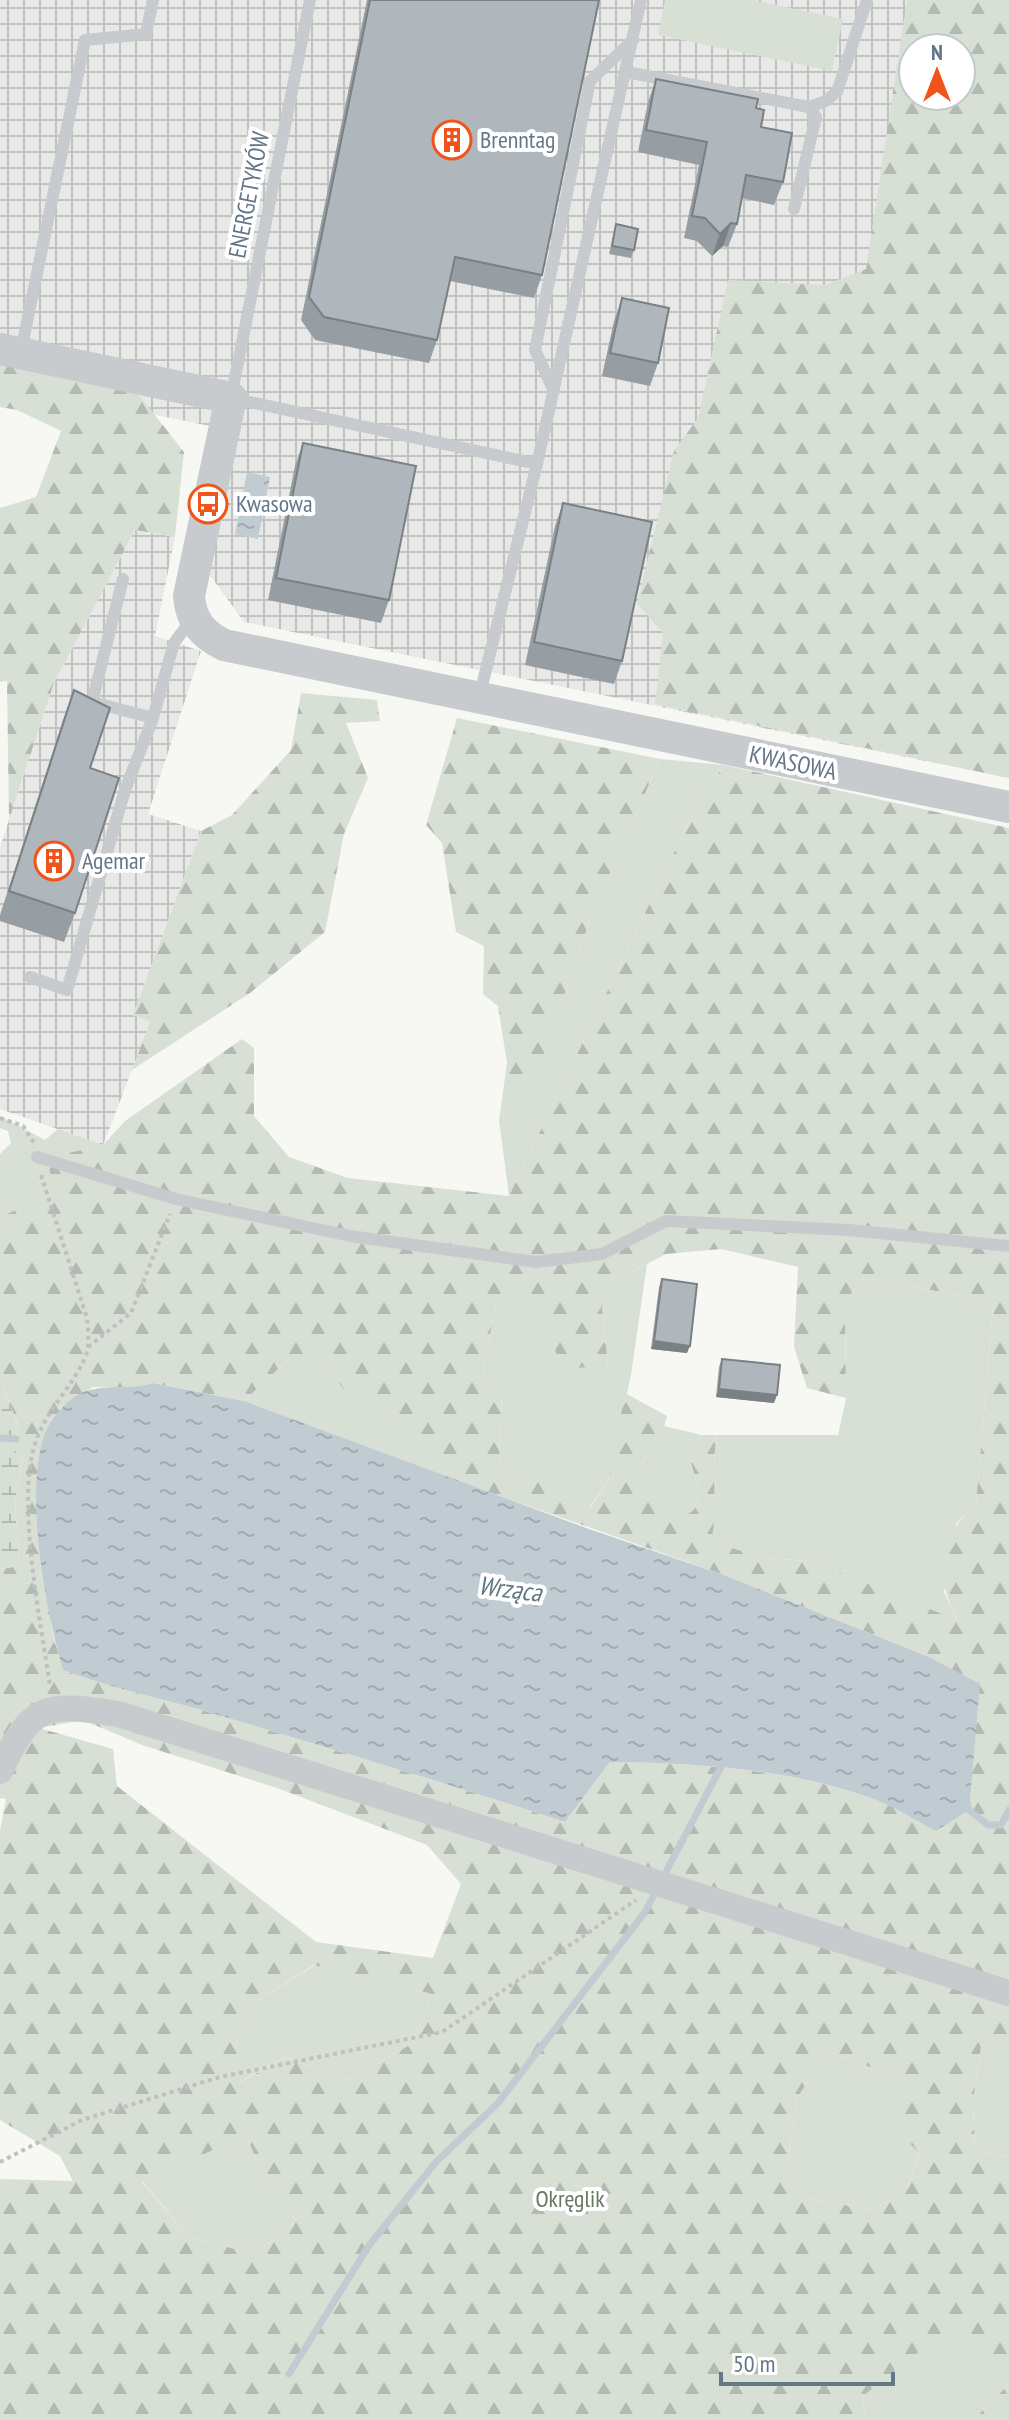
<svg xmlns="http://www.w3.org/2000/svg" width="1009" height="2420" viewBox="0 0 1009 2420" font-family="'PT Sans Narrow',sans-serif">
<style>
.industrial{fill:url(#industrial-grid);fill-rule:evenodd}
.green{fill:#d8e0d5}
.forest{fill:url(#forest-firs);fill-rule:evenodd}
.wetland{fill:url(#wetland-marsh)}
.water{fill:url(#water-ripples)}
.lines{fill:none;stroke-linecap:round;stroke-linejoin:round}
.stream{stroke:#c1ccd2;stroke-width:7}
.path{stroke:#bec1c3;stroke-width:4;stroke-dasharray:4 4;stroke-linecap:butt}
.service{stroke:#c7cbce;stroke-width:12}
.minor{stroke:#c7cbce;stroke-width:26}
.tertiary{stroke:#c7cbce;stroke-width:32}
.wall{fill:#969da3}
.shaded-wall{fill:#7a8084}
.building{fill:#afb7bd;stroke:#7a8084;stroke-width:2}
.labels{text-anchor:middle;stroke-width:8;stroke-linejoin:round;paint-order:stroke}
.poi-label{font-size:24px;fill:#647788;stroke:#fff;text-anchor:start}
.street-label{font-size:24px;fill:#647788;stroke:#fff}
.park-label{font-size:24px;fill:#647960;stroke:#fff}
.water-label{font-size:26px;font-style:italic;fill:#607883;stroke:#fff}
</style>
<defs>
<pattern id="industrial-grid" width="8" height="8" patternUnits="userSpaceOnUse" patternTransform="scale(2)"><rect width="8" height="8" fill="#e8e9e7"/><path d="M0 4h8M4 0v8" fill="none" stroke="#c0c2c1"/></pattern>
<pattern id="forest-firs" width="22" height="20" patternUnits="userSpaceOnUse" patternTransform="scale(2)"><rect width="22" height="20" fill="#d8e0d5"/><path d="M5 1l3.5 6h-7zM16 11l3.5 6h-7z" fill="#b3bab3"/></pattern>
<pattern id="wetland-marsh" width="20" height="14" patternUnits="userSpaceOnUse" patternTransform="scale(2)"><rect width="20" height="14" fill="#d8e0d5"/><path d="M1 5h8M5 5V1M11 12h8M15 12V8" fill="none" stroke="#b3bab3"/></pattern>
<pattern id="water-ripples" width="26" height="14" patternUnits="userSpaceOnUse" patternTransform="scale(2)"><rect width="26" height="14" fill="#c1ccd2"/><path d="M2 4q2-2 4 0t4 0M15 11q2-2 4 0t4 0" fill="none" stroke="#a0aab0"/></pattern>
</defs>
<rect width="100%" height="100%" fill="#f7f8f4"/>
<g class="industrial">
<path d="M0,0H1009V778L244,622L209,574L235,431L0,384ZM913,48H961V96H913Z"/>
<polygon points="135,530 175,537 155,636 201,651 148,814 201,831 133,1015 151,1021 103,1145 0,1109 0,847 54,683"/>
</g>
<g class="green">
<polygon points="665,0 752,0 843,19 832,71 658,35"/>
<polygon points="660,759 724,765 692,815 509,1196 499,1120 538,1071 590,920"/>
<polygon points="0,1116 45,1140 58,1129 103,1145 68,1153 56,1193 0,1217 0,1154 11,1143 8,1131 0,1128"/>
<polygon points="647,1264 631,1375 608,1481 589,1508 544,1480 519,1481 499,1466 502,1395 482,1381 497,1297 546,1297 608,1366 602,1307 612,1282"/>
<path d="M864,1278L958,1295L993,1308L976,1503L956,1524L944,1592L957,1621L810,1561L766,1558L710,1542C719,1506 710,1474 717,1435H838L846,1398L845,1301Z"/>
<polygon points="290,1358 323,1358 345,1390 417,1423 468,1467 458,1481 244,1401"/>
<polygon points="664,1426 702,1435 691,1463 699,1490 694,1510 680,1519 657,1499 633,1494 641,1471 657,1453"/>
<polygon points="315,1965 432,1994 413,2043 348,2080 285,2057 240,2082 236,2037 250,2005"/>
<polygon points="1009,2041 1009,2157 975,2151 973,2103 981,2046"/>
<polygon points="828,2052 898,2077 898,2131 919,2152 908,2187 873,2210 810,2199 788,2160 797,2098"/>
<polygon points="246,2135 262,2173 296,2221 254,2254 189,2237 142,2181"/>
<polygon points="959,2319 1009,2377 1009,2384 973,2420 865,2420 863,2396"/>
</g>
<g class="forest">
<path d="M907,0H1009V778L655,704L663,633L637,604L674,451L698,418L728,280L825,285L866,269ZM913,48H961V96H913Z"/>
<polygon points="0,364 139,395 184,452 175,537 135,530 54,683 9,820 7,681 0,682 0,508 36,497 61,431 17,410 0,407"/>
<polygon points="301,693 377,700 380,721 346,723 368,778 344,834 325,932 250,993 132,1070 150,1022 133,1015 201,831 232,815 291,750"/>
<polygon points="457,718 660,759 590,920 538,1072 499,1120 507,1063 498,1006 483,994 484,946 456,932 442,843 426,825"/>
<path d="M724,765L1009,828V2041L981,2046L973,2103L975,2151L1009,2157V2377L959,2320L863,2396L865,2420H0V2179L73,2181L60,2156L0,2120V1830L6,1799L0,1798V1569L19,1566L15,1501L23,1457L14,1453L18,1426L0,1378V1217L55,1193L49,1168L68,1153L103,1145L125,1121L242,1039L254,1048V1116L289,1157L348,1178L509,1196L692,815ZM721,1249L798,1267L794,1347L807,1388L846,1398L845,1301L864,1278L958,1295L993,1308L976,1503C936,1544 933,1569 957,1620L810,1561L766,1558L711,1542C719,1506 710,1473 717,1435H702L691,1463L699,1490L694,1510L680,1519L657,1498L634,1494L641,1471L657,1453L667,1416L625,1393L608,1481L590,1508L544,1479L519,1481L499,1466L502,1395L482,1381L497,1297H545L559,1369L608,1366L602,1307L612,1282L666,1254ZM290,1358H323L344,1390L417,1423L420,1462L467,1467L458,1481L724,1575L927,1656L945,1667L936,1831C916,1821 897,1807 876,1800C792,1769 698,1763 610,1762L565,1822C449,1784 332,1749 215,1714C165,1699 113,1689 63,1670L53,1635L45,1583L60,1408L93,1387L138,1388L153,1383L244,1401ZM83,1720L142,1745L277,1788L427,1845L461,1884L433,1958L316,1942L117,1786L113,1749L39,1728ZM314,1965L432,1994L413,2043L348,2080L285,2057L241,2082L236,2037L250,2005ZM828,2052L898,2077V2131L919,2153L908,2187L873,2210L810,2199L788,2160L797,2098ZM246,2135L262,2173L296,2221L254,2254L189,2237L142,2182Z"/>
<polygon points="1009,2384 1009,2420 973,2420"/>
</g>
<polygon class="wetland" points="0,1378 18,1427 14,1453 23,1456 15,1501 19,1566 0,1569"/>
<g class="water">
<polygon points="247,472 270,477 258,539 235,534"/>
<path d="M153,1383L244,1401L589,1529L724,1575L927,1656L980,1684L969,1810L936,1831C916,1821 897,1808 876,1800C793,1769 698,1763 610,1762L565,1822C449,1784 332,1749 215,1714C165,1699 113,1689 63,1670C46,1612 25,1498 43,1439C48,1422 61,1406 76,1396C100,1381 127,1392 153,1383Z"/>
</g>
<g class="lines">
<g class="stream">
<polyline points="0,1438 16,1439"/>
<polyline points="967,1803 969,1810 988,1825 1001,1825 1009,1810"/>
<polyline points="289,2374 370,2244 436,2162 498,2103 645,1912 723,1763"/>
</g>
<g class="path">
<polyline points="0,1118 23,1126 34,1143"/>
<path d="M41,1175L87,1318C88,1330 90,1343 86,1355C74,1386 46,1409 35,1444C16,1502 41,1624 50,1686"/>
<polyline points="88,1347 131,1313 170,1214"/>
<polyline points="0,2162 82,2120 220,2077 442,2032 636,1900"/>
</g>
<g class="service">
<polyline points="310,0 231,398 537,464"/>
<polyline points="626,72 809,107 824,102 837,92 867,0"/>
<polyline points="794,209 816,117 809,107"/>
<polyline points="21,351 85,40 146,34 153,0"/>
<polyline points="554,391 535,350 590,81 633,40"/>
<polyline points="123,579 92,702 153,718"/>
<polyline points="479,698 537,464 641,0"/>
<polyline points="30,977 67,990 125,790 153,718 174,643 191,620"/>
<polyline points="37,1157 176,1199 350,1236 536,1262 602,1254 666,1221 849,1230 1009,1246"/>
</g>
<path class="minor" d="M0,1771C32,1702 46,1703 118,1714L1009,1993"/>
<path class="tertiary" d="M0,349L231,398L189,596C191,621 202,634 224,645L1009,807"/>
</g>
<g class="wall">
<polygon points="367,0 599,0 542,275 534,298 450,281 437,340 429,363 315,340 301,320"/>
<polygon points="656,79 756,108 761,127 783,182 774,205 742,198 737,224 728,247 723,246 712,256 697,241 684,238 699,165 638,152 648,102"/>
<polygon points="616,224 634,250 631,258 609,254"/>
<polygon points="622,298 658,363 650,386 602,376 614,321"/>
<polygon points="303,443 389,600 381,623 268,600 295,466"/>
<polygon points="563,503 622,661 614,684 525,665 555,526"/>
<polygon points="74,690 90,768 75,913 64,942 0,921 0,915 63,720"/>
<polygon points="662,1279 687,1353 651,1349 659,1287"/>
<polygon points="722,1359 774,1403 716,1397 719,1367"/>
</g>
<g class="shaded-wall">
<polygon points="731,223 723,246 712,256 720,234"/>
<polygon points="654,1341 690,1346 687,1353 651,1349"/>
<polygon points="719,1389 777,1395 774,1403 716,1397"/>
</g>
<g class="building">
<polygon points="370,0 599,0 542,275 455,257 437,340 324,317 309,297"/>
<polygon points="656,79 758,99 756,108 764,110 761,127 792,133 783,182 746,175 737,224 731,223 720,234 705,218 692,216 707,142 646,130"/>
<polygon points="616,224 638,229 634,250 612,246"/>
<polygon points="622,298 669,308 658,363 610,353"/>
<polygon points="303,443 416,466 389,600 276,578"/>
<polygon points="563,503 652,522 622,661 534,642"/>
<polygon points="74,690 110,708 90,768 119,778 75,913 9,891"/>
<polygon points="662,1279 697,1284 690,1346 654,1341"/>
<polygon points="722,1359 780,1365 777,1395 719,1389"/>
</g>
<defs>
<g id="building-ring" transform="scale(2)"><circle r="9.5" fill="#fff" stroke="#f0541b" stroke-width="1.5"/><path d="M-4-6H4V6H1V3H-1V6H-4ZM-2.5-4.3h1.7v1.8h-1.7ZM.8-4.3h1.7v1.8H.8ZM-2.5-1h1.7V.8h-1.7ZM.8-1h1.7V.8H.8Z" fill="#f0541b"/></g>
<g id="bus-ring" transform="scale(2)"><circle r="9.5" fill="#fff" stroke="#f0541b" stroke-width="1.5"/><path d="M-5-6H5V4H4V6H2V4H-2V6H-4V4H-5ZM-3.5-4V0h7V-4ZM-3.5 1.2v1.5H-2V1.2ZM2 1.2v1.5H3.5V1.2Z" fill="#f0541b"/></g>
</defs>
<g fill-rule="evenodd">
<use href="#building-ring" x="452" y="140"/>
<use href="#bus-ring" x="208" y="504"/>
<use href="#building-ring" x="54" y="861"/>
</g>
<g class="labels">
<g class="poi-label">
<text x="480" y="148">Brenntag</text>
<text x="236" y="512">Kwasowa</text>
<text x="82" y="869">Agemar</text>
</g>
<g class="street-label">
<text transform="translate(249 195) rotate(-79)" y="8">ENERGETYKÓW</text>
<text transform="translate(793 763) rotate(12)" y="8">KWASOWA</text>
</g>
<g class="park-label">
<text x="570" y="2207">Okręglik</text>
</g>
<g class="water-label">
<text transform="translate(510 1589) rotate(7)" y="9">Wrząca</text>
</g>
</g>
<g transform="translate(937 72)"><circle r="38" fill="#ffffff" stroke="#c1c9cf" stroke-width="2"/>
<path d="M0-6L14 30L0 20L-14 30Z" fill="#f0541b"/>
<text y="-12" font-size="22" font-weight="bold" text-anchor="middle" fill="#647788">N</text>
</g>
<path d="M721 2372v12h172v-12" fill="none" stroke="#647788" stroke-width="4"/>
<text x="733" y="2372" font-size="24" fill="#647788" stroke="#ffffff" stroke-width="6" paint-order="stroke">50 m</text>
</svg>
